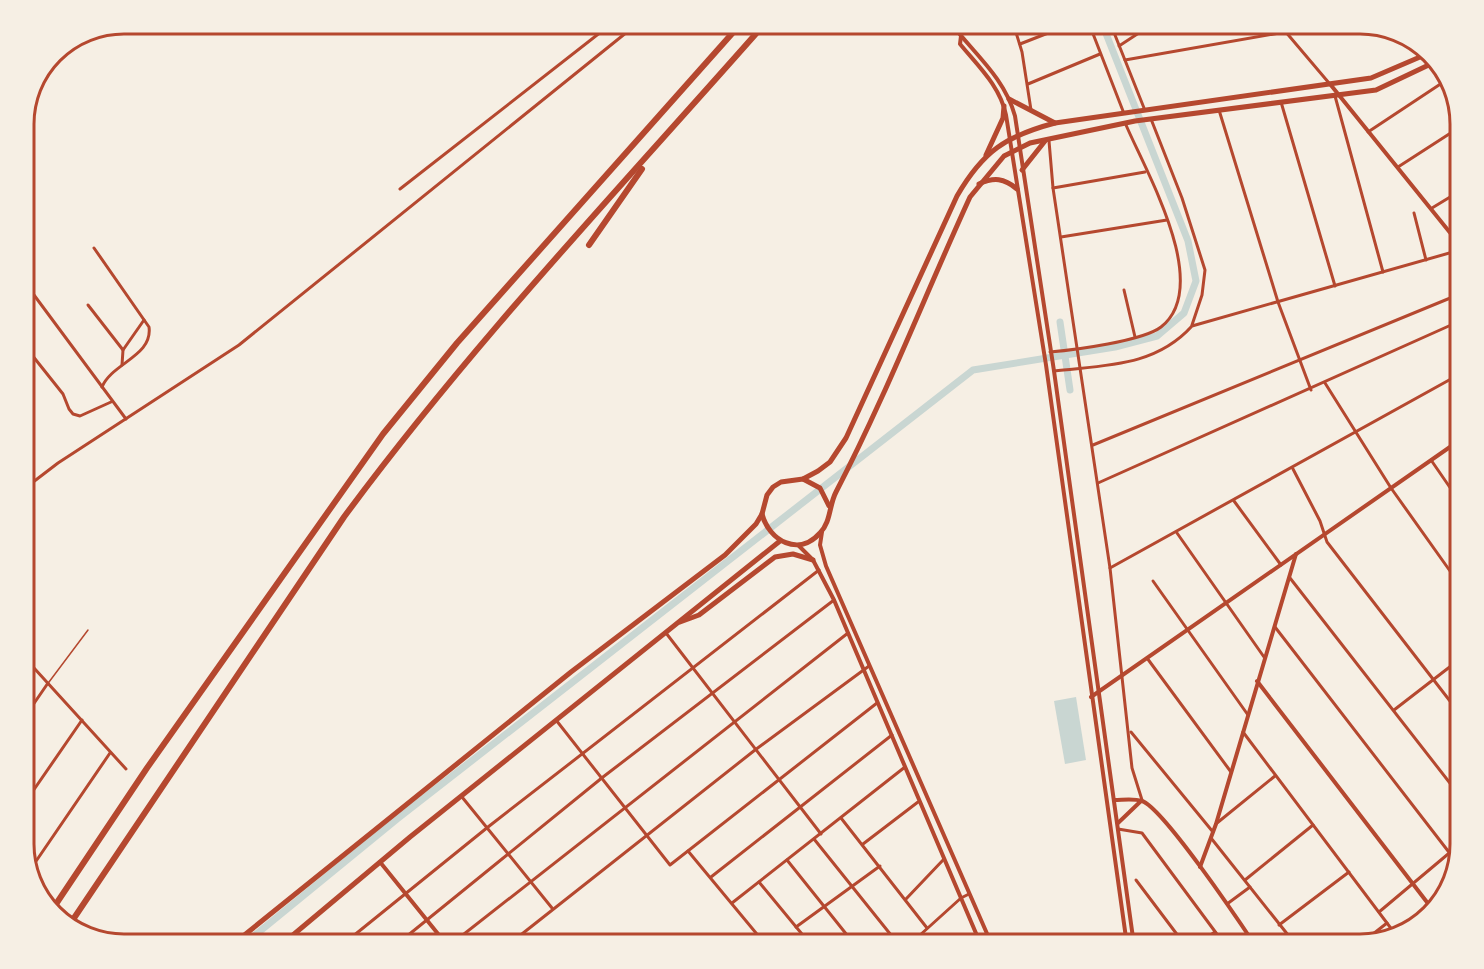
<svg xmlns="http://www.w3.org/2000/svg" width="1484" height="969" viewBox="0 0 1484 969" font-family="'Space Grotesk',sans-serif">
<style>
.water{fill:#c9d6d2}
.lines{fill:none;stroke-linecap:round;stroke-linejoin:round}
.canal{stroke:#c9d6d2;stroke-width:7}
.service{stroke:#b5482f;stroke-width:1.5}
.minor{stroke:#b5482f;stroke-width:3}
.tertiary{stroke:#b5482f;stroke-width:4}
.primary{stroke:#b5482f;stroke-width:5}
.motorway{stroke:#b5482f;stroke-width:6}
.rim{fill:none;stroke:#b5482f;stroke-width:3}
</style>
<rect width="100%" height="100%" fill="#f6efe4"/>
<polygon class="water" points="1076,697 1086,760 1065,764 1054,701"/>
<g class="lines">
<g class="canal">
<polyline points="1060,322 1070,390"/>
<polyline points="243,945 397,819 973,370 1115,347 1157,336 1184,313 1196,281 1188,241 1103,26"/>
</g>
<polyline class="service" points="49,682 88,630"/>
<g class="minor">
<polyline points="1279,24 1329,83"/>
<polyline points="1111,25 1144,108"/>
<polyline points="1014,26 1022,52 1031,110"/>
<polyline points="1090,26 1123,111"/>
<polyline points="1406,38 1423,56"/>
<polyline points="1020,44 1066,26"/>
<polyline points="1119,46 1151,25"/>
<polyline points="1125,60 1285,32"/>
<polyline points="1431,64 1451,88"/>
<polyline points="1028,84 1100,54"/>
<polyline points="1335,96 1383,272"/>
<polyline points="1281,102 1335,286"/>
<polyline points="1219,110 1278,302 1311,390"/>
<polyline points="1151,119 1182,198 1205,270 1202,295 1192,325"/>
<polyline points="1368,132 1445,81"/>
<polyline points="1049,141 1053,188 1110,568 1132,768 1142,800"/>
<polyline points="1398,167 1460,127"/>
<polyline points="1053,188 1145,172"/>
<polyline points="400,189 606,28"/>
<polyline points="1432,208 1460,191"/>
<polyline points="1414,213 1426,260"/>
<polyline points="1061,237 1167,220"/>
<path d="M94,248L149,327C153,356 112,363 102,387"/>
<polyline points="24,273 34,295 126,419"/>
<polyline points="1124,290 1135,337"/>
<polyline points="88,305 123,350 122,365"/>
<polyline points="24,345 63,394 69,409 73,414 80,416 111,402"/>
<polyline points="123,350 144,320"/>
<path d="M1050,352C1074,350 1143,341 1161,327C1213,286 1146,172 1126,125"/>
<path d="M1054,371C1105,365 1155,367 1192,326L1460,250"/>
<polyline points="1325,383 1391,488 1460,585"/>
<polyline points="1093,445 1460,294"/>
<polyline points="1431,460 1460,502"/>
<polyline points="1293,469 1320,521 1327,542 1460,714"/>
<polyline points="1098,483 1460,321"/>
<polyline points="24,489 58,463 239,345 632,28"/>
<polyline points="1234,501 1281,565"/>
<polyline points="1177,533 1264,657"/>
<polyline points="1110,568 1460,374"/>
<polyline points="1290,578 1460,796"/>
<polyline points="1153,581 1248,715"/>
<polyline points="1275,627 1455,860"/>
<polyline points="666,633 821,834"/>
<polyline points="24,657 126,769"/>
<polyline points="1147,658 1231,772"/>
<polyline points="1394,710 1460,659"/>
<polyline points="24,718 48,683"/>
<polyline points="556,720 670,865 877,703"/>
<polyline points="1131,732 1213,832"/>
<polyline points="1243,732 1396,935"/>
<polyline points="462,797 552,908"/>
<polyline points="24,804 82,720"/>
<polyline points="841,818 927,928"/>
<polyline points="1217,823 1275,776"/>
<polyline points="1118,829 1142,833 1225,945"/>
<polyline points="1211,838 1296,945"/>
<polyline points="814,839 899,945"/>
<polyline points="863,844 918,802"/>
<polyline points="688,851 766,945"/>
<polyline points="787,860 855,945"/>
<polyline points="30,870 110,753"/>
<polyline points="711,877 892,735"/>
<polyline points="1136,880 1185,945"/>
<polyline points="1245,880 1313,825"/>
<polyline points="759,882 811,945"/>
<polyline points="906,899 944,859"/>
<polyline points="732,903 905,767"/>
<polyline points="1227,904 1250,887"/>
<polyline points="1379,912 1460,844"/>
<polyline points="1279,925 1349,872"/>
<polyline points="796,927 880,866"/>
<polyline points="342,945 488,827 819,570"/>
<polyline points="396,945 603,777 834,600"/>
<polyline points="450,945 848,633"/>
<polyline points="508,945 755,750 869,666"/>
<polyline points="909,945 961,898 969,894"/>
<polyline points="1194,945 1215,932"/>
<polyline points="1359,945 1387,923"/>
</g>
<g class="tertiary">
<path d="M953,26C976,55 1005,79 1015,116L1054,371L1134,945"/>
<path d="M961,36L960,44C978,66 1000,86 1006,115L1046,365L1127,945"/>
<polyline points="1330,84 1460,245"/>
<polyline points="822,532 820,545 826,566 992,945"/>
<polyline points="798,545 813,560 834,600 981,945"/>
<polyline points="1257,681 1433,910"/>
<polyline points="1091,697 1460,440"/>
<path d="M1114,800C1123,800 1133,798 1142,801C1163,808 1239,921 1255,945"/>
<polyline points="1118,823 1141,801"/>
<polyline points="380,862 447,945"/>
<polyline points="1200,867 1216,824 1296,554"/>
</g>
<g class="primary">
<polyline points="1009,99 1055,123"/>
<polyline points="986,155 1003,118 1004,106"/>
<polyline points="1022,170 1045,141"/>
<path d="M979,184C994,177 1004,178 1017,189"/>
<polyline points="803,479 820,488 829,506"/>
<path d="M762,514C769,541 799,557 820,533C831,522 829,505 836,492C886,396 925,295 970,197L1004,156L1030,143L1135,121L1376,90L1435,62"/>
<polyline points="680,622 699,615 775,557 793,554 813,560"/>
<path d="M232,945L571,672L725,555L756,524L762,514L767,495L773,487L781,482L803,479L818,471L830,462L846,438L957,196C983,151 1006,136 1055,123L1371,78L1427,54"/>
<polyline points="281,945 410,837 780,541"/>
</g>
<g class="motorway">
<polyline points="589,245 642,169"/>
<polyline points="52,910 147,768 383,434 457,343 737,28"/>
<path d="M68,927L344,517C471,345 620,188 761,28"/>
</g>
</g>
<path d="M0 0H1484V969H0ZM124 34H1360A90 90 0 0 1 1450 124V844A90 90 0 0 1 1360 934H124A90 90 0 0 1 34 844V124A90 90 0 0 1 124 34Z" fill="#f6efe4" fill-rule="evenodd"/>
<path class="rim" d="M124 34H1360A90 90 0 0 1 1450 124V844A90 90 0 0 1 1360 934H124A90 90 0 0 1 34 844V124A90 90 0 0 1 124 34Z"/>
</svg>
